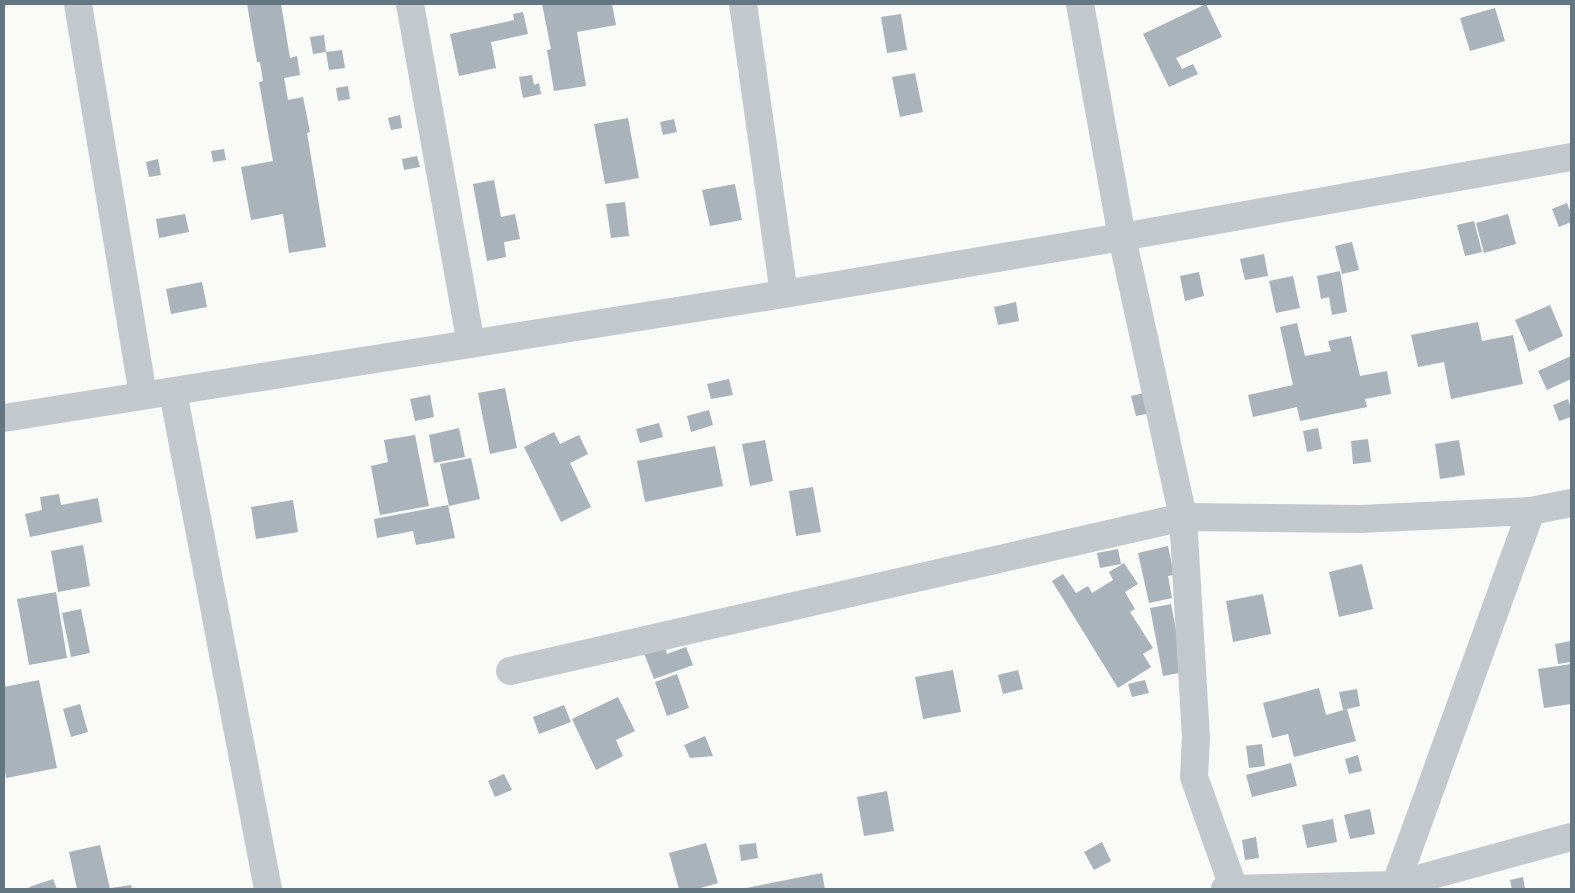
<svg xmlns="http://www.w3.org/2000/svg" width="1575" height="893" viewBox="0 0 1575 893" font-family="'Exo 2',sans-serif">
<style>
.building{fill:#aab3b9}
.lines{fill:none;stroke-linecap:round;stroke-linejoin:round}
.minor{stroke:#c3c8cc;stroke-width:28}
</style>
<rect width="100%" height="100%" fill="#fafaf8"/>
<g class="building">
<polygon points="247,4 281,4 290,58 297,56 300,75 284,78 288,100 303,97 310,132 307,133 326,247 289,253 283,214 251,220 241,167 273,161 259,82 263,81 260,62 257,62"/>
<polygon points="542,4 612,4 616,25 577,32 586,86 554,91 547,50 551,49"/>
<polygon points="1206,4 1222,37 1176,58 1182,69 1193,64 1198,74 1169,87 1143,34"/>
<polygon points="1495,8 1505,41 1470,51 1460,18"/>
<polygon points="523,12 528,34 491,42 496,68 459,76 450,34 514,20 513,14"/>
<polygon points="901,14 907,50 887,53 881,17"/>
<polygon points="324,35 326,52 313,54 310,37"/>
<polygon points="342,50 345,68 329,70 326,52"/>
<polygon points="915,73 923,112 900,117 892,77"/>
<polygon points="532,75 534,85 539,83 541,94 523,98 519,77"/>
<polygon points="348,86 350,99 338,101 336,88"/>
<polygon points="400,115 402,128 391,130 388,118"/>
<polygon points="628,118 639,178 605,184 594,124"/>
<polygon points="674,119 677,132 663,135 660,122"/>
<polygon points="224,149 226,160 213,162 211,151"/>
<polygon points="417,156 420,167 404,170 402,159"/>
<polygon points="158,159 161,175 149,177 146,162"/>
<polygon points="494,180 501,217 515,214 520,239 504,242 506,257 487,261 473,184"/>
<polygon points="735,184 742,220 710,226 702,190"/>
<polygon points="625,202 629,236 611,238 606,204"/>
<polygon points="1567,203 1571,213 1571,222 1559,227 1552,209"/>
<polygon points="185,214 189,232 159,238 156,219"/>
<polygon points="1508,214 1516,244 1484,253 1476,223"/>
<polygon points="1474,221 1482,252 1465,256 1457,225"/>
<polygon points="1352,242 1359,270 1342,274 1335,246"/>
<polygon points="1264,254 1268,276 1245,280 1240,259"/>
<polygon points="1340,271 1347,312 1332,315 1329,297 1321,299 1317,276"/>
<polygon points="1199,272 1204,296 1185,301 1180,276"/>
<polygon points="1293,276 1300,308 1276,313 1269,281"/>
<polygon points="202,282 207,307 171,314 166,289"/>
<polygon points="1016,302 1019,321 998,325 994,307"/>
<polygon points="1550,305 1563,336 1529,352 1515,320"/>
<polygon points="1478,322 1482,341 1513,335 1523,384 1451,399 1444,362 1418,367 1411,335"/>
<polygon points="1297,323 1305,356 1331,351 1328,341 1351,336 1360,376 1387,371 1391,394 1365,399 1367,407 1300,421 1297,407 1253,417 1248,395 1293,385 1280,327"/>
<polygon points="1571,356 1571,379 1547,390 1538,371"/>
<polygon points="729,379 733,395 711,399 707,384"/>
<polygon points="505,388 517,448 490,454 478,393"/>
<polygon points="1152,391 1157,412 1136,416 1131,396"/>
<polygon points="430,395 434,417 415,421 410,399"/>
<polygon points="1568,399 1571,409 1571,417 1559,421 1553,405"/>
<polygon points="709,410 713,425 691,432 687,416"/>
<polygon points="659,423 663,437 640,443 636,429"/>
<polygon points="459,428 465,457 434,463 429,435"/>
<polygon points="1318,428 1322,449 1307,452 1303,431"/>
<polygon points="554,432 560,444 579,435 588,454 570,463 591,507 561,522 524,447"/>
<polygon points="415,435 429,506 380,515 371,466 388,462 384,440"/>
<polygon points="1368,439 1371,462 1353,464 1351,441"/>
<polygon points="765,440 773,481 750,486 742,444"/>
<polygon points="1459,440 1465,475 1440,479 1435,444"/>
<polygon points="715,446 723,486 645,502 637,461"/>
<polygon points="471,458 480,499 449,506 440,464"/>
<polygon points="813,487 821,532 796,536 789,491"/>
<polygon points="59,494 61,505 98,498 102,522 30,537 25,514 42,510 40,497"/>
<polygon points="293,500 298,532 256,539 251,507"/>
<polygon points="448,505 455,538 416,545 413,531 377,538 374,519"/>
<polygon points="83,545 90,586 58,592 51,551"/>
<polygon points="1168,546 1174,575 1168,576 1172,598 1149,603 1138,553"/>
<polygon points="1118,549 1121,564 1100,568 1097,553"/>
<polygon points="1124,563 1138,584 1125,592 1135,609 1130,612 1153,648 1143,654 1151,667 1118,688 1052,581 1063,574 1076,593 1088,586 1092,593 1113,580 1109,572"/>
<polygon points="1362,564 1373,609 1339,617 1329,572"/>
<polygon points="56,592 67,658 29,665 17,599"/>
<polygon points="1263,594 1271,634 1233,642 1226,601"/>
<polygon points="1171,604 1184,672 1163,676 1150,608"/>
<polygon points="81,609 90,653 71,657 62,613"/>
<polygon points="662,640 667,654 686,647 693,665 654,679 642,648"/>
<polygon points="1571,641 1571,662 1558,664 1555,644"/>
<polygon points="1571,664 1571,704 1544,708 1538,669"/>
<polygon points="953,670 961,712 923,719 915,677"/>
<polygon points="1018,670 1023,689 1003,694 998,675"/>
<polygon points="677,674 689,708 667,716 655,682"/>
<polygon points="39,680 57,768 6,778 4,765 4,687"/>
<polygon points="1145,680 1149,693 1132,697 1128,684"/>
<polygon points="1319,688 1326,715 1347,709 1356,741 1294,757 1288,734 1272,738 1263,703"/>
<polygon points="1357,689 1360,706 1343,710 1339,692"/>
<polygon points="618,697 635,731 616,740 623,756 596,770 572,719"/>
<polygon points="80,704 88,732 71,737 63,709"/>
<polygon points="564,705 571,722 539,734 533,717"/>
<polygon points="705,736 713,756 690,758 684,745"/>
<polygon points="1262,744 1265,766 1249,768 1246,746"/>
<polygon points="1358,755 1362,771 1349,774 1345,759"/>
<polygon points="1291,763 1297,786 1252,797 1246,775"/>
<polygon points="504,774 512,790 495,797 488,781"/>
<polygon points="887,791 894,831 864,836 857,797"/>
<polygon points="1370,809 1375,834 1350,839 1344,815"/>
<polygon points="1333,819 1337,842 1307,848 1302,825"/>
<polygon points="1256,837 1259,858 1245,860 1242,840"/>
<polygon points="1102,842 1111,861 1094,870 1084,852"/>
<polygon points="706,843 718,883 697,889 679,889 669,853"/>
<polygon points="756,843 758,858 741,861 739,845"/>
<polygon points="100,845 110,889 77,889 69,852"/>
<polygon points="822,873 825,889 746,889 746,888"/>
<polygon points="1523,877 1525,889 1512,889 1510,880"/>
<polygon points="53,879 57,889 30,889 29,887"/>
<polygon points="131,885 132,889 111,889 111,888"/>
</g>
<g class="lines">
<g class="minor">
<polyline points="78,4 143,395"/>
<polyline points="410,4 471,344"/>
<polyline points="743,4 784,294"/>
<polyline points="1080,4 1122,237 1183,517 1196,738 1194,777 1234,889"/>
<polyline points="173,392 268,889"/>
<polyline points="4,418 784,294 1122,237 1571,157"/>
<polyline points="510,671 1183,517 1360,519 1531,511 1571,503"/>
<polyline points="1225,889 1396,885 1571,837"/>
<polyline points="1394,889 1531,511"/>
</g>
</g>
<rect width="1575" height="893" fill="none" stroke="#657683" stroke-width="10"/>
</svg>
